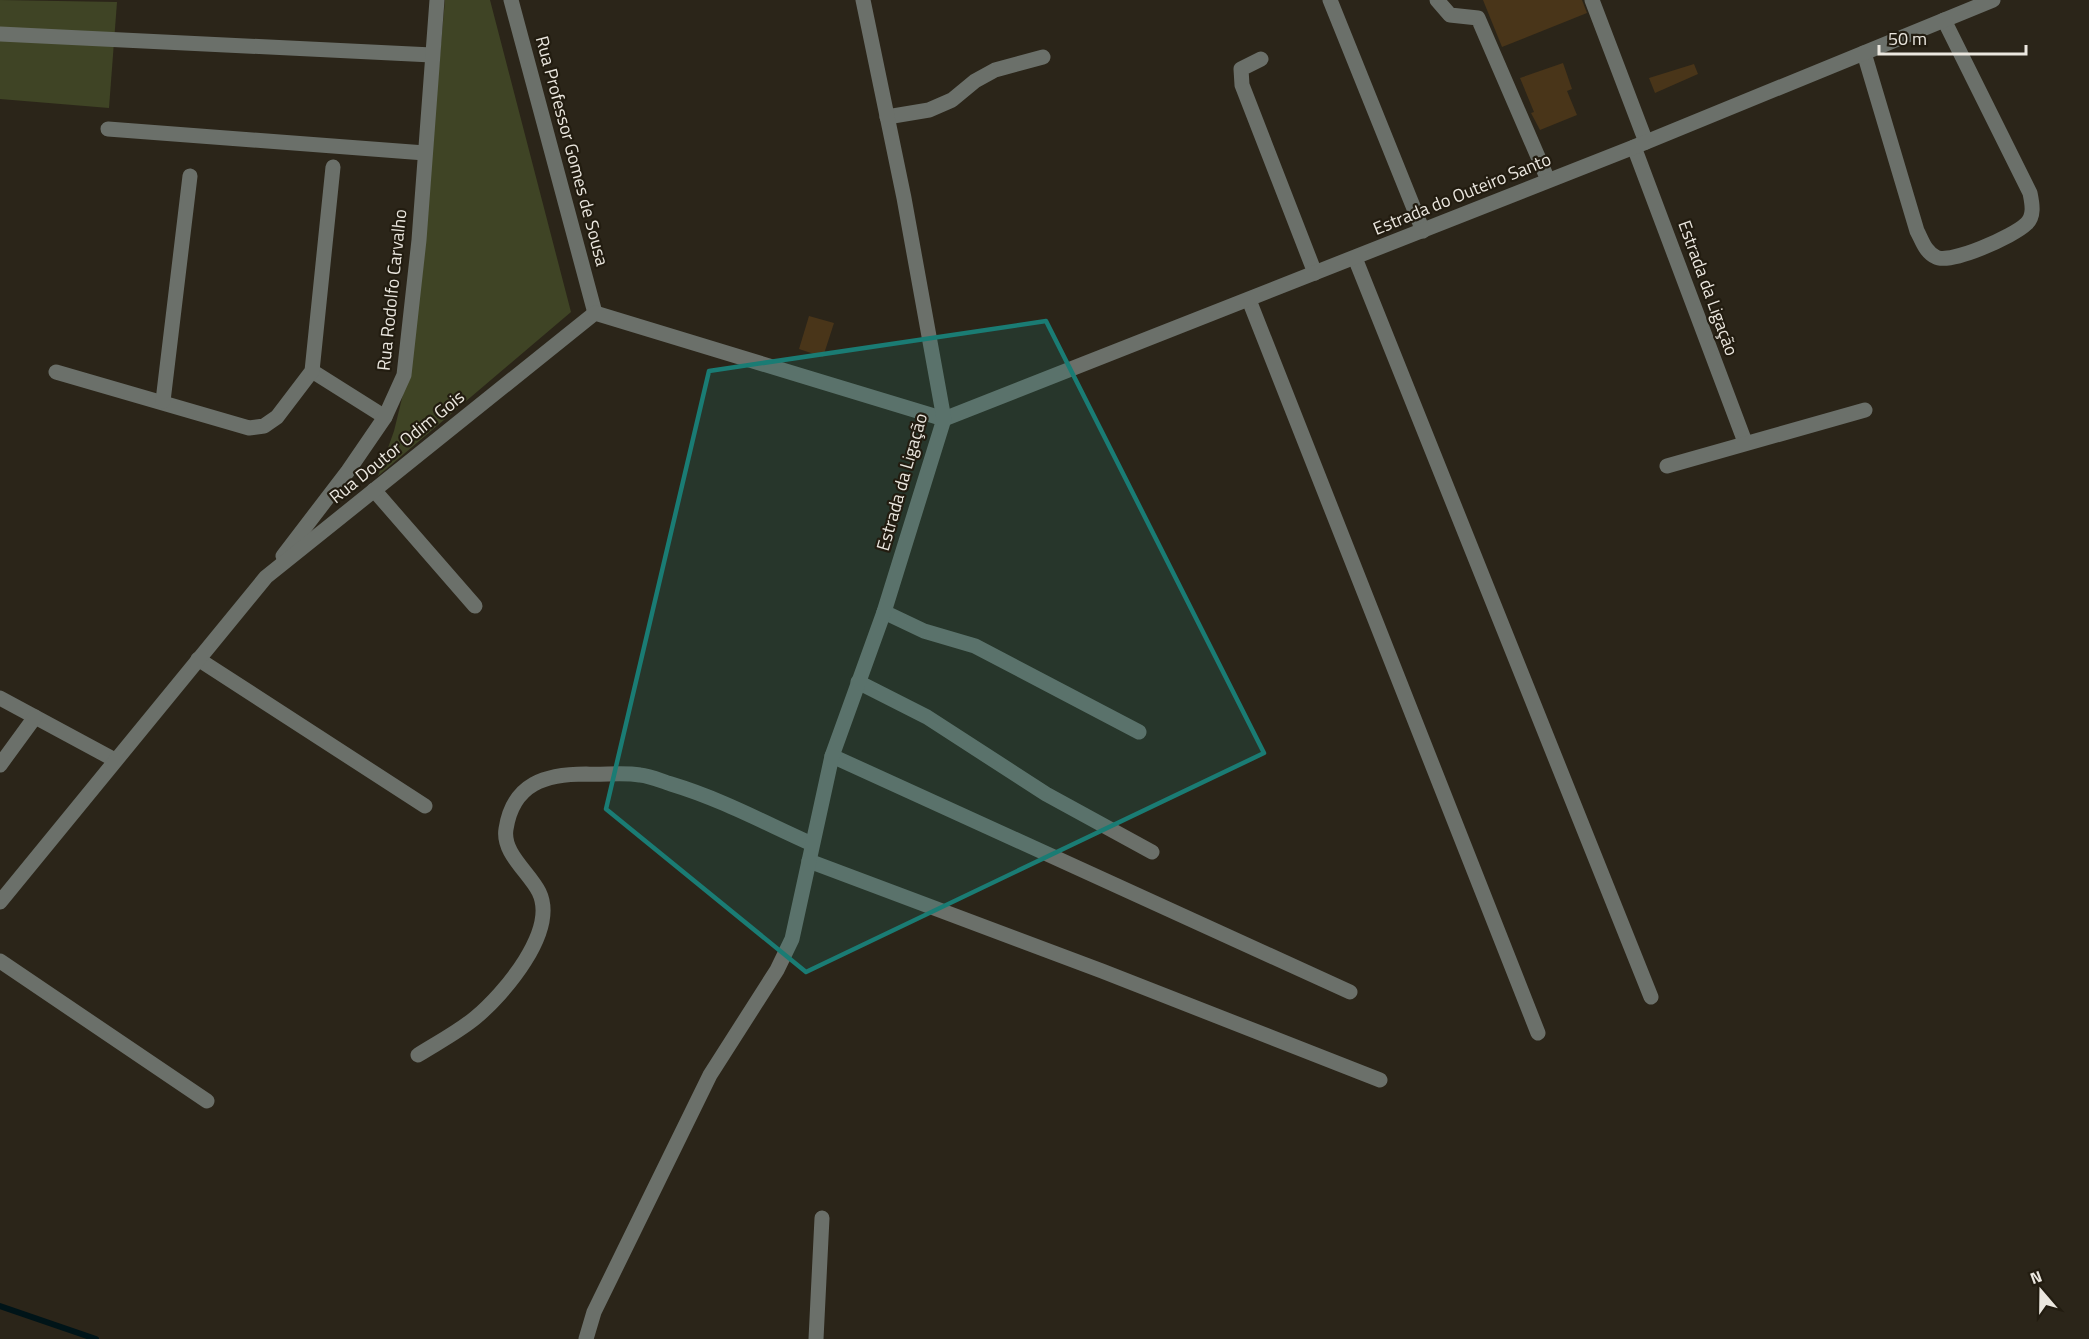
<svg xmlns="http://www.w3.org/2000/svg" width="2089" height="1339" viewBox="0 0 2089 1339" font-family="'Titillium Web',sans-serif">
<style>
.green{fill:#3f4425}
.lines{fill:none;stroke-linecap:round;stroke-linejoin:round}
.stream{stroke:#001418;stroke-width:6}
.building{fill:#493519}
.minor{stroke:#6b706a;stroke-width:15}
.marked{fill:#1a7c74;fill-opacity:0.2;stroke:#1a7c74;stroke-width:4.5;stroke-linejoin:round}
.labels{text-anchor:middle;stroke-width:4.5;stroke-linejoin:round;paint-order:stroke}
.street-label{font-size:18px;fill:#ebe7df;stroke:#221c10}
</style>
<rect width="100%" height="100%" fill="#2b2519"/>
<g class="green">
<polygon points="0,0 117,2 109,108 0,99"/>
<polygon points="445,0 490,0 571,312 378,476 394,431 413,353"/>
</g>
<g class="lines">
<polyline class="stream" points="0,1306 96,1339"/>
</g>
<g class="building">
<polygon points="1483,0 1582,0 1587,13 1502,47"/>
<polygon points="1563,63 1572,89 1567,91 1577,115 1540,130 1531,113 1534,112 1520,78"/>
<polygon points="1694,64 1698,74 1655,93 1649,78"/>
<polygon points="809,316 834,323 823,357 799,349"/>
</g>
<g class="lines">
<g class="minor">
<polyline points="511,0 595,313"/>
<polyline points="1330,0 1423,231"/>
<polyline points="1437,0 1450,15 1478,18 1548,180"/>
<polyline points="1592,0 1646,142"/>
<polyline points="0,34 432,55"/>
<path d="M1864,53L1917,231C1922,240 1925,252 1936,257C1950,265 2014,236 2026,224C2035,216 2032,203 2030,193L1944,20"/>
<polyline points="1261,59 1241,69 1242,85 1315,273"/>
<polyline points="887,117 929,110 952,100 975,81 995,70 1043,57"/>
<polyline points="108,129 425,153"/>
<polyline points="1634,147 1745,442"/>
<polyline points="1355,258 1651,997"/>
<polyline points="1249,300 1538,1033"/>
<polyline points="312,371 385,417"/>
<polyline points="56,372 249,428 264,426 277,417 312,371 333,167"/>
<polyline points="163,401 190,176"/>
<polyline points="944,419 1634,147 1993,0"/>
<polyline points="1667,466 1865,410"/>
<polyline points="374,490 475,606"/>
<polyline points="283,556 348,471 385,417 404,375 419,240 437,0"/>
<polyline points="884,612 924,631 975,646 1139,732"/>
<polyline points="198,659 425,806"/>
<polyline points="858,682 927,717 1046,794 1152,852"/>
<polyline points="0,698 115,760"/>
<polyline points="832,756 1350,992"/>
<polyline points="0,765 35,717"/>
<polyline points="809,861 1102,971 1380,1080"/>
<polyline points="0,902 266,577 595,313 944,419"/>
<polyline points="0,961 207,1101"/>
<path d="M418,1055C437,1043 458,1032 475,1018C504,994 558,931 539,892C529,872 502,853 506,829C513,783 546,774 586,774C604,775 623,772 640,775C651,776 661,781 671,784C721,799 765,823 812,844"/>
<polyline points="586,1339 594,1312 710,1075 777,970 792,939 832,756 884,612 944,419 904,198 863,0"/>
<polyline points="816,1339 822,1218"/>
</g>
</g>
<path class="marked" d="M1046,321L1264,753L806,972L606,809L709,371Z"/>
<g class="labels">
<g class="street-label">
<text transform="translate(572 151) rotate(75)" y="6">Rua Professor Gomes de Sousa</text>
<text transform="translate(1462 194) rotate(-22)" y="6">Estrada do Outeiro Santo</text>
<text transform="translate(1708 288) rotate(70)" y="6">Estrada da Ligação</text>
<text transform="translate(392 290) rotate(-84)" y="6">Rua Rodolfo Carvalho</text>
<text transform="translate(397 447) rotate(-39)" y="6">Rua Doutor Odim Gois</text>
<text transform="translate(902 482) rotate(-74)" y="6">Estrada da Ligação</text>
</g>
</g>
<g transform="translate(2041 1291) rotate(340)" stroke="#221c10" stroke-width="4.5" paint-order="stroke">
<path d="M0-4.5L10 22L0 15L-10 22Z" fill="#ebe7df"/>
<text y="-9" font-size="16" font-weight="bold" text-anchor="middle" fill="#ebe7df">N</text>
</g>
<path d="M1879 45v9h147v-9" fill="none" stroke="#ebe7df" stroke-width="3"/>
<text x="1888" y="45" font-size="18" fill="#ebe7df" stroke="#221c10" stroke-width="4.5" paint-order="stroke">50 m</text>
</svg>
